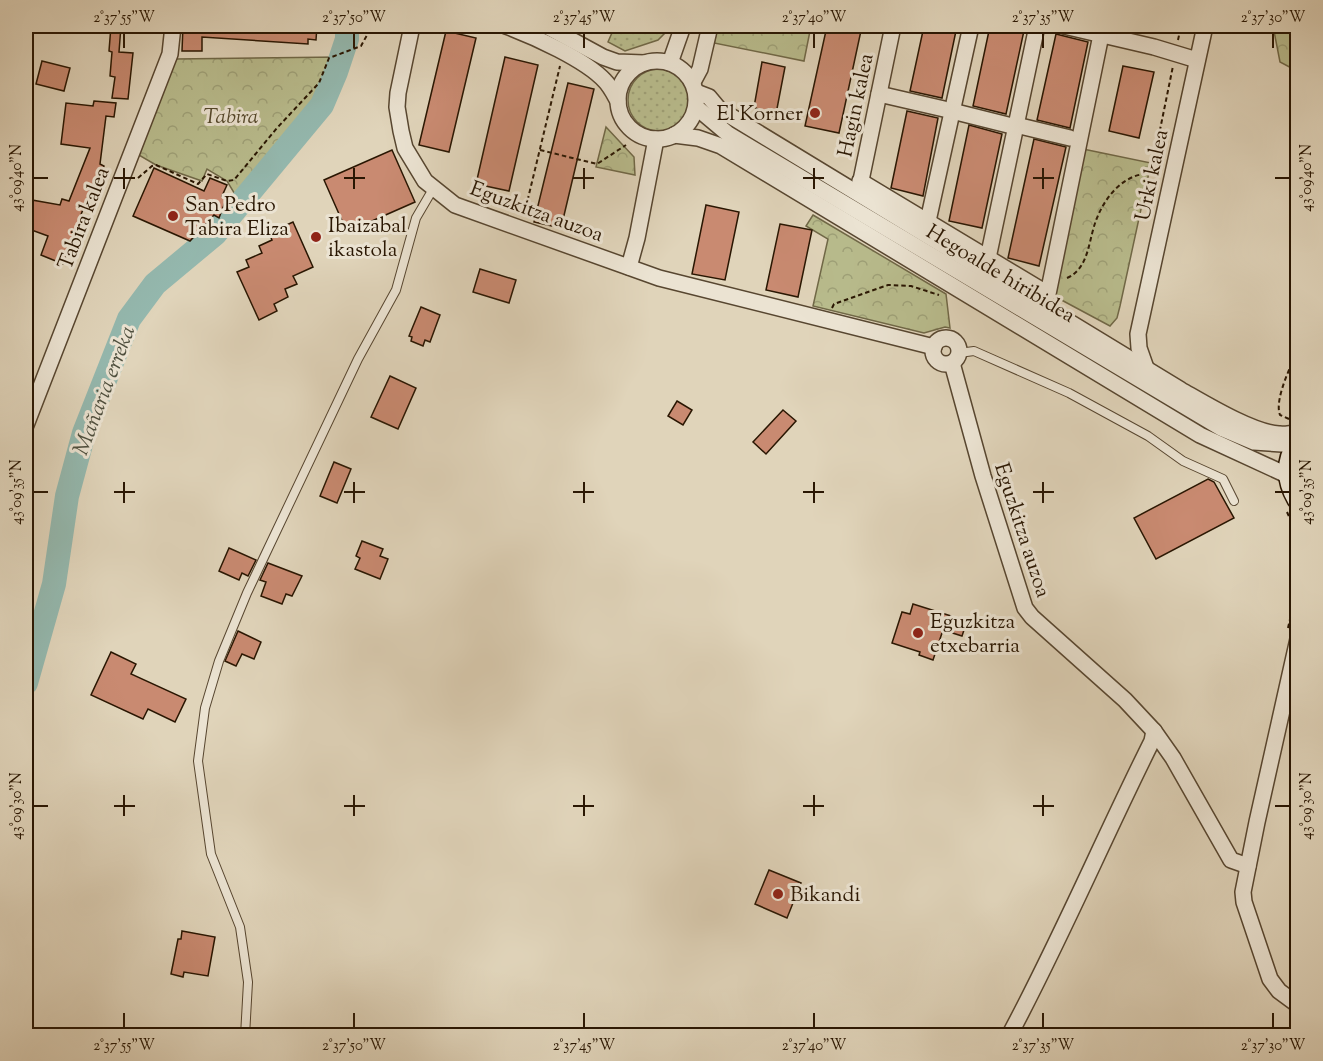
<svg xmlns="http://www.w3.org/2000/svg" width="1323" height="1061" viewBox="0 0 1323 1061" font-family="'Sorts Mill Goudy',serif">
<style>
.forest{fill:url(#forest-crowns);stroke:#706847;stroke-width:1.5}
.garden{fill:url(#garden-dots);stroke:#706847;stroke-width:1.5}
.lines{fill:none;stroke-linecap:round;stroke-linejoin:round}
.river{stroke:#94b8ae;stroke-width:24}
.building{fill:#c98a71;stroke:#291602;stroke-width:1.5}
.lane-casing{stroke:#574630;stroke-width:10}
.street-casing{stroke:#574630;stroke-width:18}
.secondary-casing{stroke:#291602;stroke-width:24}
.path{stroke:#291602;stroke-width:2;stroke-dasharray:4.5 3;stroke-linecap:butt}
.lane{stroke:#ebe3d2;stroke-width:8}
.street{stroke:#ebe3d2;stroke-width:15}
.secondary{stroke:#ebe3d2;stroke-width:21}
.ticks{fill:none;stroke:#291602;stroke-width:2}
.poi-dot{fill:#8f2418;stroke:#ebe3d2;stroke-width:2}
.labels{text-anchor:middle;stroke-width:6;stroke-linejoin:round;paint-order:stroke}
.street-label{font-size:21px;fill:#291602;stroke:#ebe3d2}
.poi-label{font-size:21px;fill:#291602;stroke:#ebe3d2;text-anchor:start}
.park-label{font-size:21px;font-style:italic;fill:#54482b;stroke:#ebe3d2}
.water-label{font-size:22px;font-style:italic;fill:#4e4f3e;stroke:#ebe3d2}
.neatline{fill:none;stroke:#291602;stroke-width:2}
.ticks-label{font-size:15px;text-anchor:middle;fill:#291602}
</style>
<defs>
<pattern id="forest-crowns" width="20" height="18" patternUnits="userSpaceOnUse" patternTransform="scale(1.5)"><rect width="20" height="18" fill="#b8bb8c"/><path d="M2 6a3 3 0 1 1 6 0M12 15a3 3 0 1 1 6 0" fill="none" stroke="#9ea077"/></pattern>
<pattern id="garden-dots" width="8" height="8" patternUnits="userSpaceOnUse" patternTransform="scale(1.5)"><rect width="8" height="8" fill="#b8bb8c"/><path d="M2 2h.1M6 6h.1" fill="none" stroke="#9ea077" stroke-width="1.8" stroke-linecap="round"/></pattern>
</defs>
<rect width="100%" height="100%" fill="#e0d4ba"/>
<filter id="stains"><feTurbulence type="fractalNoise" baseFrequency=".00333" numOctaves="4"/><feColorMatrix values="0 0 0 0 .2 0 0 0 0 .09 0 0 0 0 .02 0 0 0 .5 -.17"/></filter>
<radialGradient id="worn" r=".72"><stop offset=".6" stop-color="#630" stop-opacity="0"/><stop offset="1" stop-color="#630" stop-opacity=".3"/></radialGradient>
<g class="forest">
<polygon points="718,26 811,26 804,61 714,43"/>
<polygon points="1273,26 1297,26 1297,71 1280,62"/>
<polygon points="339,57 323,101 309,114 290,139 265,163 236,196 227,181 207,169 202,181 156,165 137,154 175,59"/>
<polygon points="606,127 634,157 635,175 596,167"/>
<polygon points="1083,149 1151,163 1120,306 1117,318 1110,326 1054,296"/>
<polygon points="813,215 946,294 950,328 945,327 924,333 813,306 828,239 806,226"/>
</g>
<g class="garden">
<polygon points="615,26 650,26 666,32 658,40 625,51 608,42"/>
<circle cx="659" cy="100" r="31"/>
</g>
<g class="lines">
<polyline class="river" points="26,683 54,584 67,496 84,433 129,319 155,284 215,234 322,105 336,72 347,39 347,26"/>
</g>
<g class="building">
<polygon points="111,26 121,26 119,52 133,53 128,99 112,98 115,77 110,76 112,52 109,51"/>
<polygon points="183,26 317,26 316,40 308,39 308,44 202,37 202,51 182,51"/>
<polygon points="827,26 862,26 839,133 805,126"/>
<polygon points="924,26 957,26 942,98 910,91"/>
<polygon points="990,26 1025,26 1006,114 973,106"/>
<polygon points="446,31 476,38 449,152 419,145"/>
<polygon points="1056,34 1088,42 1070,128 1037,120"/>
<polygon points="505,57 538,65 509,191 476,184"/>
<polygon points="42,61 70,68 64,91 36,84"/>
<polygon points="762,62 785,67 775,119 754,107"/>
<polygon points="1123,66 1154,72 1139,138 1109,131"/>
<polygon points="568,83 594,89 561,228 534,222"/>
<polygon points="94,101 116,103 114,117 106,116 100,164 104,166 93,193 90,191 79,220 83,222 72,251 68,250 63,264 41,255 48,236 26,228 26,199 60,205 62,199 69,201 90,148 61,144 66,103 93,106"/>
<polygon points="907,111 938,118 923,196 891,188"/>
<polygon points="969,125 1002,134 982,228 949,221"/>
<polygon points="1034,139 1066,147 1039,266 1008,258"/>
<polygon points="392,150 415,202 347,232 324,180"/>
<polygon points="154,168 204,191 210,178 227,185 222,196 227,197 219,218 214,215 190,241 133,216"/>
<polygon points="706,205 739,212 725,280 692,274"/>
<polygon points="293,222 313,267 293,276 297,284 285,289 288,297 274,304 277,311 259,320 237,272 249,267 246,260 262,253 259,246 272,240 269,233"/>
<polygon points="780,224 812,230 798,297 766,290"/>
<polygon points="480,269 516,280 509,303 473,292"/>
<polygon points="421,307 440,315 430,342 425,340 423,346 411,341 412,337 409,336"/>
<polygon points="390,376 416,388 398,429 371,417"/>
<polygon points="677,401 692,410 683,425 668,416"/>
<polygon points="783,410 796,421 766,454 753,442"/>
<polygon points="334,462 351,469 337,503 320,496"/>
<polygon points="1208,479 1214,482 1234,518 1156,559 1134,518"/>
<polygon points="362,541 383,549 380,556 388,559 380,579 355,569 360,558 356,556"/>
<polygon points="229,548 256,560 248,576 242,573 239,580 219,571"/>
<polygon points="268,563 302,576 292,596 286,594 282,604 261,596 266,582 260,580"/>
<polygon points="913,604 967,621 962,636 943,630 933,660 919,655 920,652 892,643 902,612 910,614"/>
<polygon points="238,631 261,642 254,659 242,654 236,666 225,661"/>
<polygon points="111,652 136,664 131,674 186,699 175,722 148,709 143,719 91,695"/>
<polygon points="769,870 801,883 787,918 755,904"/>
<polygon points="182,931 215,937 208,976 184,972 183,977 171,974 178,939 181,939"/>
</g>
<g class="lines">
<g class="lane-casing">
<g id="lane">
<polyline points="959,353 974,351 1069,393 1148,436 1183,461 1223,479 1234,501"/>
<polyline points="245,1036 248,982 240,927 211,854 198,761 205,708 219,661 247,593 358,359 396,290 416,218 433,189"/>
</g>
</g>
<g class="street-casing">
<g id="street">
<polyline points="412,26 398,93 397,107 401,131 405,148 425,181 455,205 659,278 934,347"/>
<path d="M506,26C533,36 586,60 605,81C610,86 614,94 618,101"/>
<polyline points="546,26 603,57 617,62 644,63"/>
<polyline points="1064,26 1154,47 1197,60"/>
<circle cx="657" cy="100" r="39"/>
<polyline points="670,63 683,26"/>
<polyline points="693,82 700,69 710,26"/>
<path d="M696,92L709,97L719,109L1181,390C1204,403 1253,433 1279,434C1285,435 1291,433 1298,433"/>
<polyline points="879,94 944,109"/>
<polyline points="696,107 728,134 1221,428 1254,442 1297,445"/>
<polyline points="952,111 1008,125"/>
<polyline points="1016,125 1070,138"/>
<polyline points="674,135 698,138 721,146 1200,435 1289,476"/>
<polyline points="860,181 1048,294 1101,35"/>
<polyline points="859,190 893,26"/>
<polyline points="928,221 971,26"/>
<polyline points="988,258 1037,26"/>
<polyline points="629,267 637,238 656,139"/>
<circle cx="946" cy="351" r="13"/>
<polyline points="952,363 983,476 1025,608 1032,617 1125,700 1154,731 1173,758 1231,860 1248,866"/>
<polyline points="1146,368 1139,348 1138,334 1205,26"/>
<polyline points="26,425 170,54 173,26"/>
<polyline points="1298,639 1257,822 1243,892 1244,902 1270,979 1279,991 1298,1005"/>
<path d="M1009,1036C1061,939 1103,839 1152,741L1154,731"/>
</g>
</g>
<g class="secondary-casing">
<path id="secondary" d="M1298,444C1286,462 1287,480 1298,499"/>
</g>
<g class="path">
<polyline points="1178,40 1181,26"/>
<polyline points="540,150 597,164 626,145"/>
<polyline points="138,178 152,166 156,165 198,184 207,174 227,181 234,180 277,128 319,83 329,58 361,46 372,26"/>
<polyline points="524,215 560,66"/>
<path d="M1067,278C1090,268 1088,239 1097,218C1106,195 1126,172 1151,174L1173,66"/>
<polyline points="832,308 834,304 888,285 911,286 939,295"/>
<path d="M1289,419L1280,415C1274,400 1291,365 1298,350"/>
<polyline points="1287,512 1298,537"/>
<polyline points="1288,628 1298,584"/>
</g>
<use href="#lane" class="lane"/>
<use href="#street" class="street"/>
<use href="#secondary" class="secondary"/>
</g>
<path class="ticks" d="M124,33V48M354,33V48M584,33V48M814,33V48M1043,33V48M1273,33V48M124,168V189M354,168V189M584,168V189M814,168V189M1043,168V189M33,178H48M114,178H135M344,178H365M573,178H594M803,178H824M1033,178H1054M1275,178H1290M124,482V503M354,482V503M584,482V503M814,482V503M1043,482V503M33,492H48M114,492H135M344,492H365M573,492H594M803,492H824M1033,492H1054M1275,492H1290M124,795V816M354,795V816M584,795V816M814,795V816M1043,795V816M33,806H48M114,806H135M344,806H365M573,806H594M803,806H824M1033,806H1054M1275,806H1290M124,1013V1028M354,1013V1028M584,1013V1028M814,1013V1028M1043,1013V1028M1273,1013V1028"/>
<g class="poi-dot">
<circle cx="815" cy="113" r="6"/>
<circle cx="173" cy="216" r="6"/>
<circle cx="316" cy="237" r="6"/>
<circle cx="918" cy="633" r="6"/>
<circle cx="778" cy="894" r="6"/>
</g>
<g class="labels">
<g class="street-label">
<text transform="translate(855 105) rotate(-78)" y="7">Hagin kalea</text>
<text transform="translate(1151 175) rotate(-78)" y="7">Urki kalea</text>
<text transform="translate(537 211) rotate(20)" y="7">Eguzkitza auzoa</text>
<text transform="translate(83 218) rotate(-69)" y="7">Tabira kalea</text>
<text transform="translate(1001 273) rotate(31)" y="7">Hegoalde hiribidea</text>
<text transform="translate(1023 530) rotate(72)" y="7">Eguzkitza auzoa</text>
</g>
<g class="poi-label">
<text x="803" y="120" text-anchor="end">El Korner</text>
<text x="185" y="211">San Pedro<tspan x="185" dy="24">Tabira Eliza</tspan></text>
<text x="328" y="232">Ibaizabal<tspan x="328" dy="24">ikastola</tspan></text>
<text x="930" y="628">Eguzkitza<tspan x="930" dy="24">etxebarria</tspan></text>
<text x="790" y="901">Bikandi</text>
</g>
<g class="park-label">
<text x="231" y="123">Tabira</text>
</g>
<g class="water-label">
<text transform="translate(103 390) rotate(-69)" y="8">Mañaria erreka</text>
</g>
</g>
<rect width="1323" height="1061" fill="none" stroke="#e0d4ba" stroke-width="66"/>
<rect x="33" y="33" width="1257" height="995" class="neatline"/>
<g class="ticks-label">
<text x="124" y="22">2°37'55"W</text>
<text x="354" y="22">2°37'50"W</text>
<text x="584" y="22">2°37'45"W</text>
<text x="814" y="22">2°37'40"W</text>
<text x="1043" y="22">2°37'35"W</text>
<text x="1273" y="22">2°37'30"W</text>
<text transform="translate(16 178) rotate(-90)" y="5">43°09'40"N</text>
<text transform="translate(1306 178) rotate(-90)" y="5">43°09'40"N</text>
<text transform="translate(16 492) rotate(-90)" y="5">43°09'35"N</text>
<text transform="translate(1306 492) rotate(-90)" y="5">43°09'35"N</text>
<text transform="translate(16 806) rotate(-90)" y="5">43°09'30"N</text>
<text transform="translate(1306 806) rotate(-90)" y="5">43°09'30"N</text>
<text x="124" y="1050">2°37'55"W</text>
<text x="354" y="1050">2°37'50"W</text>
<text x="584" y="1050">2°37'45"W</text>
<text x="814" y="1050">2°37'40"W</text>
<text x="1043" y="1050">2°37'35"W</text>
<text x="1273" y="1050">2°37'30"W</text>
</g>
<rect width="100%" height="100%" filter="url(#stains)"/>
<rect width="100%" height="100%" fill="url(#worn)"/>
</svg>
